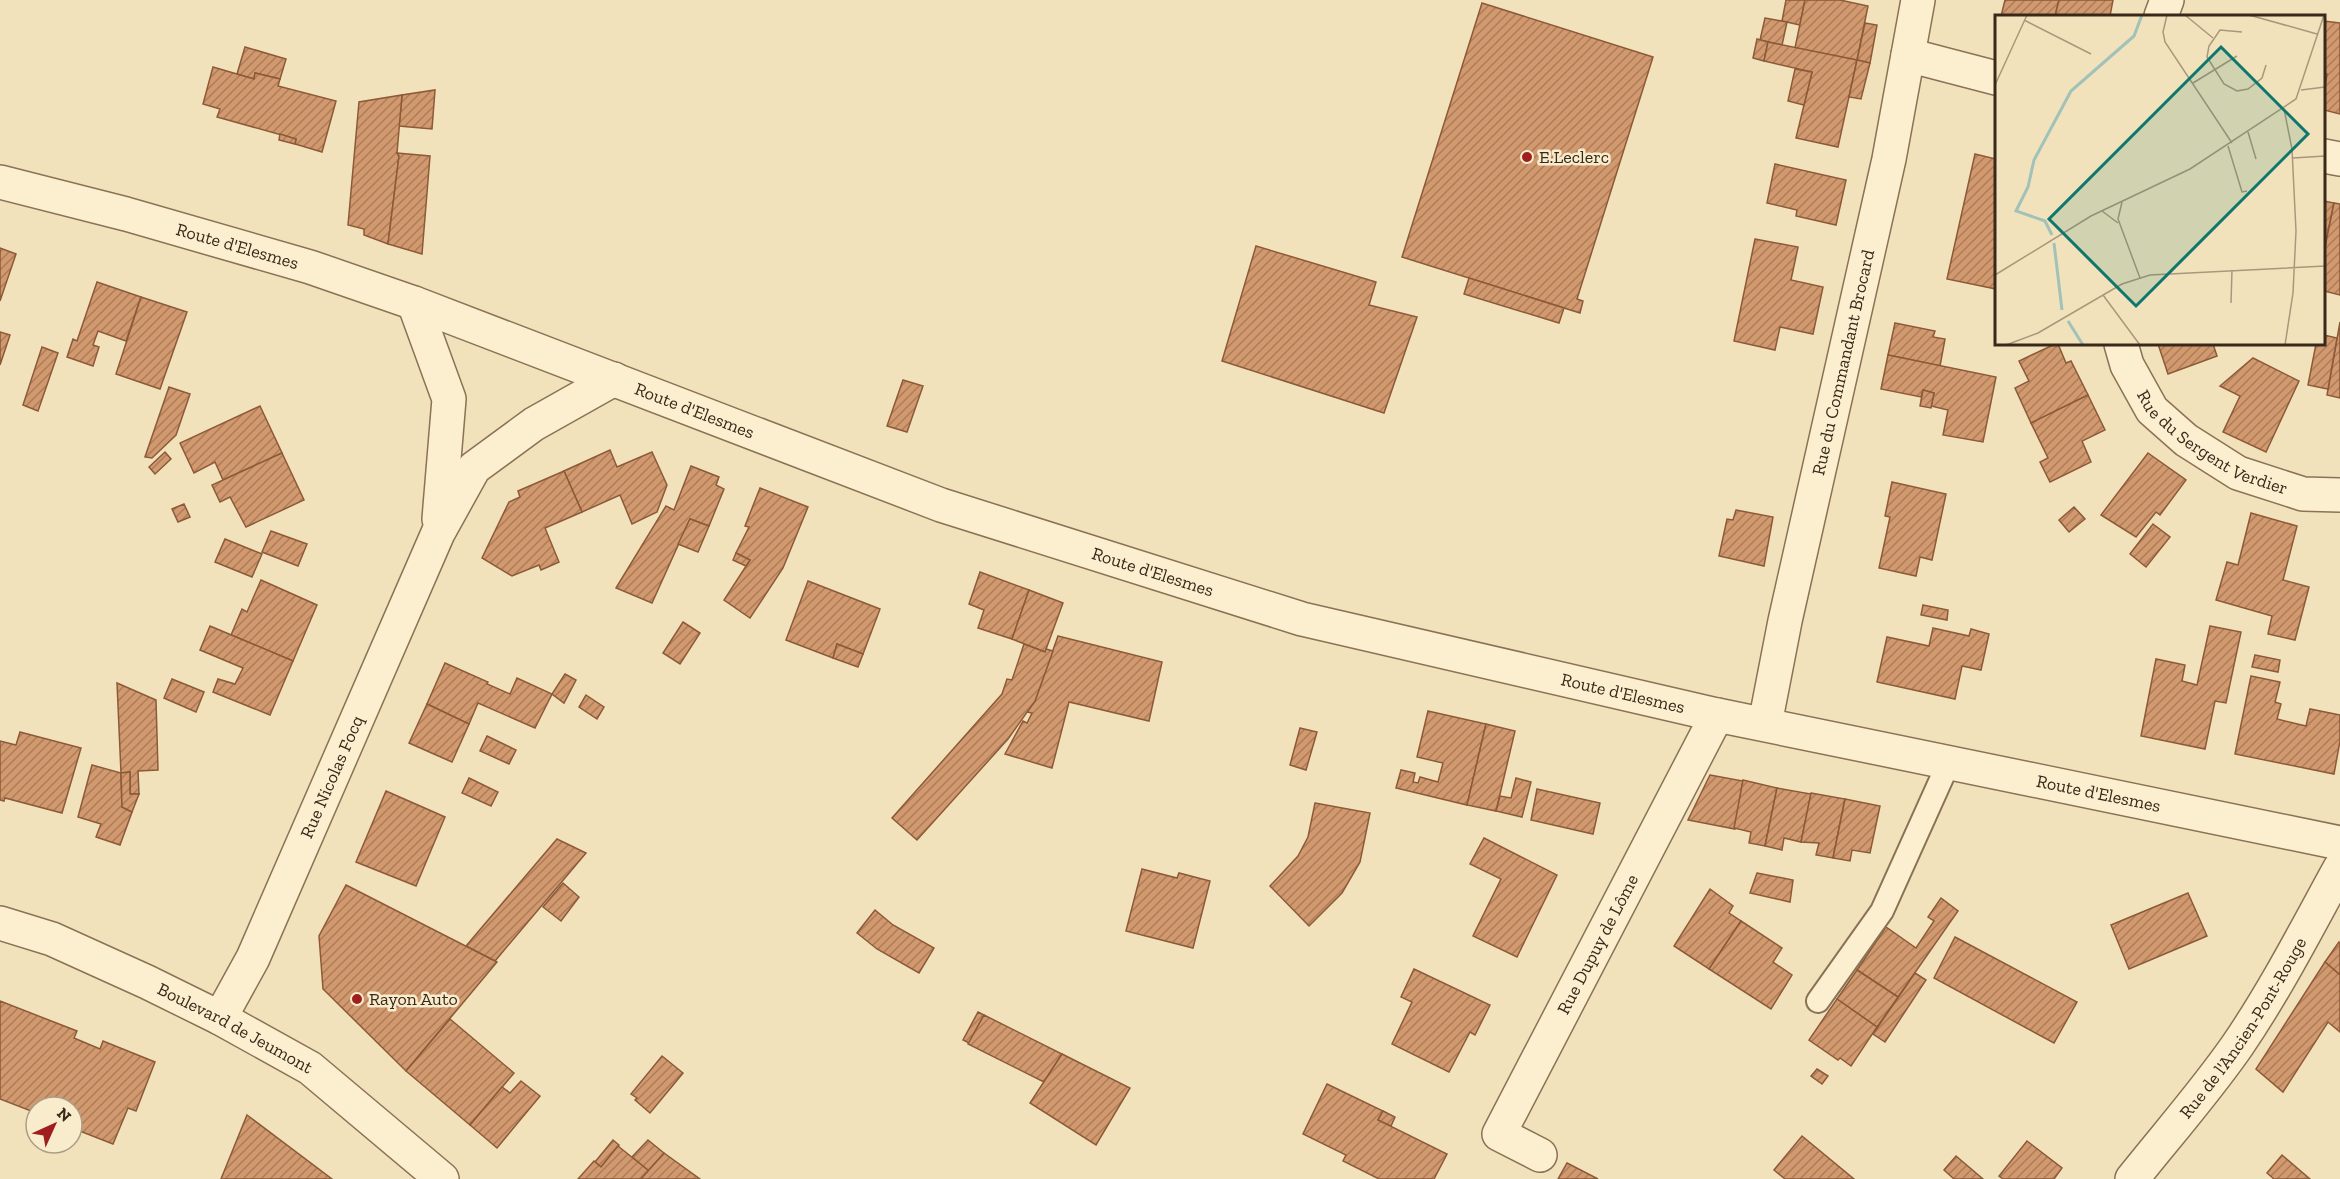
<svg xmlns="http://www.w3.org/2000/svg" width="2340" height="1179" viewBox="0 0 2340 1179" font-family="'Zilla Slab',serif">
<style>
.building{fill:url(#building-hatch);stroke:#8c5a38;stroke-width:1.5}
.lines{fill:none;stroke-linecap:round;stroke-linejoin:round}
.service-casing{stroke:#8b7254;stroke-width:26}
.minor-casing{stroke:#8b7254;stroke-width:36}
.tertiary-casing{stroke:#8b7254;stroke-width:36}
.service{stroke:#fcefd0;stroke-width:22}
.minor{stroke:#fcefd0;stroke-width:33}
.tertiary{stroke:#fcefd0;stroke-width:33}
.poi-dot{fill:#9f1f1f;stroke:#f8eccd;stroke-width:2}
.labels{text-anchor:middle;stroke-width:5;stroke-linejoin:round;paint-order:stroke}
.poi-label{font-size:18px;fill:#39291a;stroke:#f8eccd;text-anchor:start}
.street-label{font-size:18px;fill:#39291a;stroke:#f8eccd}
.inset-river{fill:none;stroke:#a1c2b9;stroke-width:3}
.inset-road{fill:none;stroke:#a8987b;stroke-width:1.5}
.view{fill:#0f766e;fill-opacity:0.15;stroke:#0f766e;stroke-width:3}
.inset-edge{fill:none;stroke:#39291a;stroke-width:3}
</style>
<defs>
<pattern id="building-hatch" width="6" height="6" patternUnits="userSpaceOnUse" patternTransform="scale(1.5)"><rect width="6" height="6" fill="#d3996e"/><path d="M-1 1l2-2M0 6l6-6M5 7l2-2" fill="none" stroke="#ac7d5a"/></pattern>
</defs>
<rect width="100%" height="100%" fill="#f2e2bc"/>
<g class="building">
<polygon points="1786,0 1805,0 1800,25 1782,21"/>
<polygon points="1805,0 1840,0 1868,6 1857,60 1795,48"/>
<polygon points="2005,0 2059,0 2055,16 2001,16"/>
<polygon points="2059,0 2113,0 2110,16 2055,16"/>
<polygon points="1482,3 1653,57 1577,299 1583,301 1580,313 1402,257"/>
<polygon points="1765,18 1787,22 1782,45 1760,40"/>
<polygon points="2324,21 2340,23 2340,114 2324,110 2324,94 2327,74 2324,73"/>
<polygon points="1865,23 1877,25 1870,63 1857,60"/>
<polygon points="1757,39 1768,42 1764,61 1753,58"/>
<polygon points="1768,42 1857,60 1838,147 1796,138 1812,72 1764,61"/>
<polygon points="245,47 286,59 280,79 255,73 254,79 237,74"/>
<polygon points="1857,60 1870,63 1861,99 1849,97"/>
<polygon points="213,67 254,79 255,73 280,79 278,86 336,101 322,152 295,144 296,139 217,117 220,109 203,104"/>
<polygon points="1795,69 1812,72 1804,105 1788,101"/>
<polygon points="435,90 432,129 399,126 402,95"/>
<polygon points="402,95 397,153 399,156 388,244 364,235 364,229 348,225 359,102"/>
<polygon points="280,134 296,139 295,144 279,140"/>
<polygon points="397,153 430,156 422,254 388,244 399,156"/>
<polygon points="1975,154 1996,159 1996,289 1947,279"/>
<polygon points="1775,164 1846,180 1836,225 1796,216 1797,210 1767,203"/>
<polygon points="2324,201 2334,203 2324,250"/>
<polygon points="2334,203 2340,204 2340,295 2324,291 2324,252"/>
<polygon points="1755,239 1798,247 1791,280 1823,287 1813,334 1780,327 1775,350 1734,341"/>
<polygon points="1256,246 1376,282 1369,305 1417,317 1384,413 1222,361"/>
<polygon points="0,248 16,254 0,301"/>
<polygon points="1469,278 1564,308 1559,323 1464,294"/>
<polygon points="97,282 141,297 126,341 98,331 93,345 99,347 93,366 67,357 73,339 77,341"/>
<polygon points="141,297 187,312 160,389 116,374"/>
<polygon points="2340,322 2340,398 2327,395"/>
<polygon points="1895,323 1935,331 1933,337 1945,339 1940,366 1888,355"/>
<polygon points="0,332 10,335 0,365"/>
<polygon points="2324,335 2337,338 2328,389 2308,385 2316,344 2324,344"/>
<polygon points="2055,344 2058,344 2066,363 2071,361 2088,395 2031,423 2015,388 2029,381 2019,361"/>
<polygon points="2158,344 2213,344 2217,356 2168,374"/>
<polygon points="42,347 58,353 38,411 23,405"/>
<polygon points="1888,355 1996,377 1983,442 1943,435 1948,410 1931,406 1934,393 1923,390 1921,397 1881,389"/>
<polygon points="2253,358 2299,381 2266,452 2223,432 2240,396 2220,386"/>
<polygon points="903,380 923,386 907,432 887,426"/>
<polygon points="169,387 190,394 176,435 152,458 145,457"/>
<polygon points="1923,390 1934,393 1931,408 1920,406"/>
<polygon points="2088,395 2105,430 2082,441 2091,462 2050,482 2040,462 2048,458 2031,423"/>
<polygon points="260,406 282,453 223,480 215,462 194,473 180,443"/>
<polygon points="610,450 617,467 652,452 667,485 657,512 632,524 620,495 582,512 564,471"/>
<polygon points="165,452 171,459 155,474 149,467"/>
<polygon points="282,453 304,500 246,527 230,497 220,502 212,485"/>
<polygon points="2148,453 2186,480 2160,515 2156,512 2136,537 2101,515"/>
<polygon points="691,466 719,477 716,485 724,489 709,526 690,519 652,603 616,588 666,506 674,510"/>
<polygon points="564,471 582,512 545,528 559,562 541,570 539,565 512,576 482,558 509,502 520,497 518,491"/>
<polygon points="1892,482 1946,494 1932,560 1920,557 1916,576 1879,568 1890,517 1885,516"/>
<polygon points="760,488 808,507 783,568 750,618 724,600 750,560 736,553 749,527 745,526"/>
<polygon points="184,504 190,517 178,522 172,509"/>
<polygon points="2074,507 2085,519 2069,532 2059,520"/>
<polygon points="1736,510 1773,517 1764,566 1719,556 1727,519 1733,520"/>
<polygon points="2251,513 2297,526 2283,580 2309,587 2295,640 2268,634 2272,616 2216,600 2227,562 2238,565"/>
<polygon points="690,519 709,526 698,552 678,544"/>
<polygon points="2153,524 2170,537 2146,567 2130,554"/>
<polygon points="271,531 307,544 298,566 262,552"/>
<polygon points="225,539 262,554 252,577 215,562"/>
<polygon points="736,553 750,560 746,566 733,560"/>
<polygon points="980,572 1029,590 1012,639 978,628 984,610 969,604"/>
<polygon points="261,580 317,605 293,661 231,635 242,609 247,612"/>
<polygon points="808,581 880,609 863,654 837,644 833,658 786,640"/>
<polygon points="1029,590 1063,603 1045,652 1012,639"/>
<polygon points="1923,605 1948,610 1947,620 1921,615"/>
<polygon points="683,622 700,633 680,664 663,653"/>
<polygon points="210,626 293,661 270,715 213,692 218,679 235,684 243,668 200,650"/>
<polygon points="2210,626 2241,632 2226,703 2215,701 2205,749 2141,736 2156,659 2185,665 2182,681 2197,685"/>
<polygon points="1933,628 1969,636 1971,629 1989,634 1981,670 1962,666 1955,699 1877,682 1887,637 1929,646"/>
<polygon points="1058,636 1162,662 1149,721 1069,702 1052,768 1005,754 1023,721 1027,723 1032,713 1027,712 1035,701"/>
<polygon points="837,644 863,654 858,667 833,658"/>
<polygon points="1024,644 1045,652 1046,649 1053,651 1035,701 1008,739 917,840 892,818 1002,694 1007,679 1012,680"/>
<polygon points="2255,655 2280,660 2278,672 2252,667"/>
<polygon points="445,663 488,682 487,684 510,694 517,678 552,694 535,728 478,703 469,724 427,704"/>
<polygon points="565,674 576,680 564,703 552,694"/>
<polygon points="2251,676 2280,682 2275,702 2281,704 2277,719 2306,726 2310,709 2340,715 2340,741 2334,774 2235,754"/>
<polygon points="172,679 204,692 196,712 164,698"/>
<polygon points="117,683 156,700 158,770 138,771 139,794 130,794 130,772 121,773"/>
<polygon points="586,695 604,707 597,719 579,707"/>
<polygon points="427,704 469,724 452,762 409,743"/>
<polygon points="1428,711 1486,724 1467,805 1396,788 1401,770 1415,773 1413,782 1418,783 1420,777 1438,782 1443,763 1417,757"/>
<polygon points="1486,724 1515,731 1496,811 1467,805"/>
<polygon points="1300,728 1317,732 1306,770 1290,765"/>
<polygon points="20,732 81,748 62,813 5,798 4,801 0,800 0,741 16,745"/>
<polygon points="487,736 516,750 509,764 480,751"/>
<polygon points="92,765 121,773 122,807 132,812 120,845 96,837 101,824 78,817"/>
<polygon points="130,772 130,794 139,794 132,812 122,807 121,773"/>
<polygon points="1710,775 1743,781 1735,829 1688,820"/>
<polygon points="469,778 498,792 491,806 462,793"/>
<polygon points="1516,778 1531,782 1522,817 1496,811 1500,796 1511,798"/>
<polygon points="1743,780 1777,788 1765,846 1749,843 1751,832 1734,828"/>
<polygon points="1777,788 1811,794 1801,842 1784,838 1782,850 1765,846"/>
<polygon points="1537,789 1600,803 1593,834 1531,820"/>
<polygon points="386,791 445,817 416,886 356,862"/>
<polygon points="1811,793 1845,799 1833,858 1816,855 1819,843 1801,842"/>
<polygon points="1845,799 1880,806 1870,853 1852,850 1850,861 1833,858"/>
<polygon points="1315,803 1370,813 1360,862 1342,893 1309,926 1270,886 1298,856 1308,837"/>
<polygon points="1484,838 1557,875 1517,957 1473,936 1501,879 1470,864"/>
<polygon points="557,839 586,853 495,961 466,946"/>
<polygon points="1142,869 1177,878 1179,873 1210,881 1193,948 1126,931"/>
<polygon points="1757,873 1793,880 1790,902 1750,893"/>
<polygon points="563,883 579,897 561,921 543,907"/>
<polygon points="346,885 497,962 406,1071 323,989 319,936"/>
<polygon points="1710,889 1733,906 1729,913 1741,921 1709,969 1674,946"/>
<polygon points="2188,893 2207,936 2129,969 2111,925"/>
<polygon points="1941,898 1958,911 1898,997 1857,970 1886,927 1916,948 1934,921 1928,917"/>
<polygon points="875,910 893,925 934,948 919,973 877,949 857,933"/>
<polygon points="1741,921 1782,948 1773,962 1792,975 1771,1009 1709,969"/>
<polygon points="1955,937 2077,1002 2054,1043 1934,978"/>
<polygon points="2339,942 2340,943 2340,975 2325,962"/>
<polygon points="2325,962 2340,975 2340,1032 2328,1022 2283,1092 2256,1069"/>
<polygon points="1414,969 1490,1005 1475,1035 1470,1032 1449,1072 1392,1044 1412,1002 1401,997"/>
<polygon points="1857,970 1898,997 1877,1027 1837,999"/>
<polygon points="1915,973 1926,980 1885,1042 1873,1034"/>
<polygon points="1837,999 1877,1027 1851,1066 1840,1058 1838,1060 1809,1040"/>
<polygon points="0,1001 77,1031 74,1038 100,1049 103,1041 155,1062 136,1111 128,1108 113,1144 72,1128 72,1107 36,1107 36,1113 0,1099"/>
<polygon points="978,1012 984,1015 969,1043 963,1040"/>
<polygon points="984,1015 1062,1054 1044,1082 968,1044"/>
<polygon points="450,1019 514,1073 470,1125 406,1071"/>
<polygon points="1062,1054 1130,1088 1096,1145 1030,1103"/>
<polygon points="662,1056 683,1073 650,1113 635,1100 637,1098 631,1094"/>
<polygon points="1817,1069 1828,1076 1822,1084 1811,1076"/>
<polygon points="521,1081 540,1096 497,1148 470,1125 502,1087 510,1093"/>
<polygon points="1327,1084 1383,1111 1378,1120 1447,1154 1434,1179 1379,1179 1343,1161 1346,1155 1303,1134"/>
<polygon points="1383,1111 1395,1117 1391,1126 1378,1120"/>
<polygon points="247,1115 332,1179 221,1179"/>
<polygon points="1802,1136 1854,1179 1785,1179 1774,1170"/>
<polygon points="613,1140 619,1145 601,1167 595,1162"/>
<polygon points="648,1140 664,1153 649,1171 632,1157"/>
<polygon points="2027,1141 2062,1168 2054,1179 2003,1179 1999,1176"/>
<polygon points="618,1146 649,1171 641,1179 578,1179 594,1161 601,1167"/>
<polygon points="664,1153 700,1179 641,1179"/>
<polygon points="2282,1155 2310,1179 2274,1179 2267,1173"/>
<polygon points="1956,1156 1983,1179 1954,1179 1944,1170"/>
<polygon points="1567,1163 1598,1179 1558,1179"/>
</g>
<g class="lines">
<g class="service-casing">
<polyline id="service" points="1818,1001 1882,911 1949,762"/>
</g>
<g class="minor-casing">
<g id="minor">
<polyline points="2161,16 2167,0"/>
<polyline points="1908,55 1996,78"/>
<polyline points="2324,156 2340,159"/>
<polyline points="414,303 449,399 439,519"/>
<path id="s1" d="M2121,344L2127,365L2152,410L2186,440L2238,473L2303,494L2340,495"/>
<path id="s2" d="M1765,724L1785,621L1889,159L1918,0"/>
<path id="s3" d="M220,1018L253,958L438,533L474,468L534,424L614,379"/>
<path id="s4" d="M1540,1155L1499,1134L1717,715"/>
<path id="s5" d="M2132,1179C2167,1135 2205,1092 2237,1046C2276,989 2307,928 2340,868"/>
</g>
</g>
<g class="tertiary-casing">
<g id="tertiary">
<path id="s6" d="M0,182L126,214L310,267L414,303L941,505L1302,619L1717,715L2340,843"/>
<path id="s7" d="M0,923L52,939L147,982L220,1018L310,1068L442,1179"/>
</g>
</g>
<use href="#service" class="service"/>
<use href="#minor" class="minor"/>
<use href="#tertiary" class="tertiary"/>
</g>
<g class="poi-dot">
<circle cx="1527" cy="157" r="6"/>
<circle cx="357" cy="999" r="6"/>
</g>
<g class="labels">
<g class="poi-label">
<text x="1539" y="163">E.Leclerc</text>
<text x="369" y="1005">Rayon Auto</text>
</g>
<g class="street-label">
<text dy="6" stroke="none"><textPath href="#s6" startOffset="246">Route d'Elesmes</textPath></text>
<text dy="6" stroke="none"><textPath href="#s2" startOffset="370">Rue du Commandant Brocard</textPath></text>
<text dy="6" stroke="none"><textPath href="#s6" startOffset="732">Route d'Elesmes</textPath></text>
<text dy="6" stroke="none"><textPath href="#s1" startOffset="142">Rue du Sergent Verdier</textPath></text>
<text dy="6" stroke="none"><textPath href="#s6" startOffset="1218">Route d'Elesmes</textPath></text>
<text dy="6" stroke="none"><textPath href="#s6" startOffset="1704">Route d'Elesmes</textPath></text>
<text dy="6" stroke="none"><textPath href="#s3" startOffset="266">Rue Nicolas Focq</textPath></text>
<text dy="6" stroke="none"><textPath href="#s6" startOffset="2190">Route d'Elesmes</textPath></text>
<text dy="6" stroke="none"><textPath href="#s4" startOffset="260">Rue Dupuy de Lôme</textPath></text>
<text dy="6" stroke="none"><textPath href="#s5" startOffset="188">Rue de l'Ancien-Pont-Rouge</textPath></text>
<text dy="6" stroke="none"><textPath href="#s7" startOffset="258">Boulevard de Jeumont</textPath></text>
</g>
</g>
<g transform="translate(1995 15)">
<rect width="330" height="330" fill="#f2e2bc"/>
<path class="inset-river" d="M57,220L50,206L21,196L33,172L39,145L76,76L139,21L147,0M59,228L67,295M73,306L88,330"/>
<path class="inset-road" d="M172,0L168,17L170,27L237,128M190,0L218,23M254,0L322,19M29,5L96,39M247,17L225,15L214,31L212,42L229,69L242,76L253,74L267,63L271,50M198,68L242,41M0,70L32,0M306,75L330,72M289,94L297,134L301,216L298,278L290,330M253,117L261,144M233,131L247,177L252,176M298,143L330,141M127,187L123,204L145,263M107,196L123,208M0,260L96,201L195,154L301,84L329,0M108,280L145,330M236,288L237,255M11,330L43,318L127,269L155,260L330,251"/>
<path class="view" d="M226,32L313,119L141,291L54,204Z"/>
<rect width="330" height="330" class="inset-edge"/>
</g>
<g transform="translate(54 1125) rotate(45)"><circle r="28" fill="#f8eccd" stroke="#ac9e85" stroke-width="1.5"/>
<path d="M0-4.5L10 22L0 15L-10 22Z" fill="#9f1f1f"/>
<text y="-9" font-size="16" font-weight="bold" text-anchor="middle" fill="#39291a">N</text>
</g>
</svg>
